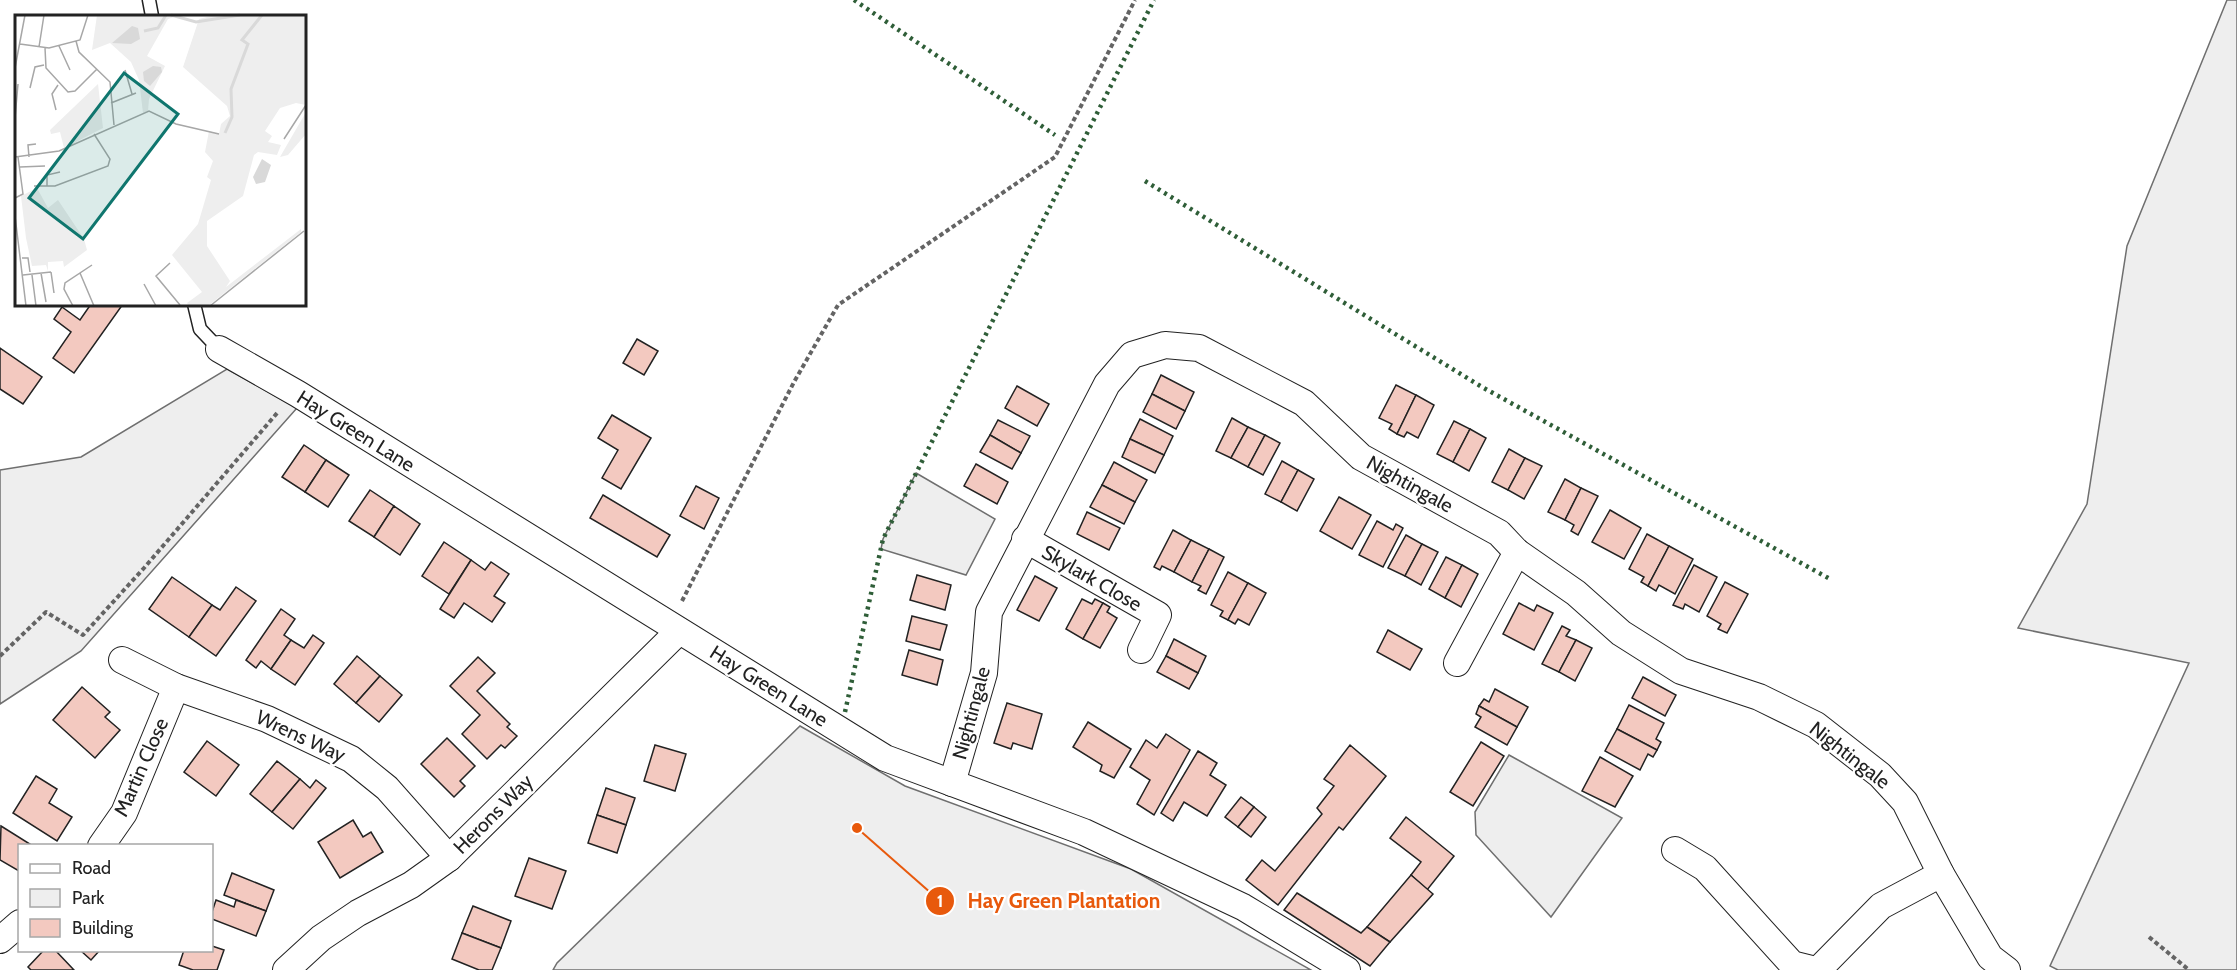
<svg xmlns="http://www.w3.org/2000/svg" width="2237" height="970" viewBox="0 0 2237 970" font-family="Cabin,sans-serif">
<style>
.green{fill:#eee;stroke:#6f6f6f;stroke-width:1.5}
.building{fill:#f3c9c0;stroke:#222;stroke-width:1.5}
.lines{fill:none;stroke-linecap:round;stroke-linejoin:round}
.lane-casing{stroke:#222;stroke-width:15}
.street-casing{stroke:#222;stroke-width:28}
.path{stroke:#646464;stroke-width:4;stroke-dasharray:4.5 3;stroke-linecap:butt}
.lane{stroke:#fff;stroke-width:12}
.street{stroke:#fff;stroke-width:26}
.hedge{stroke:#2f5e38;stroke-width:4.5;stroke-dasharray:3 4.5;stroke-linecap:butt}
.labels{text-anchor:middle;stroke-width:4.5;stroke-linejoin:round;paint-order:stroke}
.street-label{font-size:20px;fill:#222;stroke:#fff}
.inset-river{fill:none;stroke:#d9d9d9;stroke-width:3}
.inset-road{fill:none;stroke:#a7a7a7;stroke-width:1.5}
.view{fill:#0f766e;fill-opacity:0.15;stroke:#0f766e;stroke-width:3}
.inset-edge{fill:none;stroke:#222;stroke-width:3}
.leader{fill:none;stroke:#e8590c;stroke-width:2}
.callout-dot{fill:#e8590c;stroke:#fff;stroke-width:2}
.mark-label{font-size:18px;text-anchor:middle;font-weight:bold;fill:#fff}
.callout-label{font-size:21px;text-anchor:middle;font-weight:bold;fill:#e8590c;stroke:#fff;stroke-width:4.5;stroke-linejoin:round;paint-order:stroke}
</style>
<rect width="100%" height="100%" fill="#fff"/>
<g class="green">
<polygon points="2227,0 2237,0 2237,970 2058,970 2050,966 2189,663 2018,628 2087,504 2127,246"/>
<polygon points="227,369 297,408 81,651 0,704 0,470 81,457"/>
<polygon points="916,473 995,519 966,575 881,549 883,539"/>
<polygon points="800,726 905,786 1131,869 1311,970 553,970 557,963"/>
<polygon points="1509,755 1622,818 1551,917 1476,835 1475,812"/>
</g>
<g class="building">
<polygon points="91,304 123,304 74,373 53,358 71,332 54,319 62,307 80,320"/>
<polygon points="637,339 658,351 644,375 623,363"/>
<polygon points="0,348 42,377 23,404 0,389"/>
<polygon points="1161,375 1194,392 1185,411 1152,394"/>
<polygon points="1396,385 1416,395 1397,434 1389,429 1392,424 1379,418"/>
<polygon points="1017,386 1049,404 1037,426 1005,408"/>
<polygon points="1152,394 1185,411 1176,429 1143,412"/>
<polygon points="1416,395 1434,405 1418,438 1407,432 1404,437 1397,434"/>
<polygon points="612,415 651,438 621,489 602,478 618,450 598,438"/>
<polygon points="1232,418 1248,427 1231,458 1216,451"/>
<polygon points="1140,419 1173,436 1164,455 1130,439"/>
<polygon points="998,420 1030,436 1021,453 990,435"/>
<polygon points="1454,421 1470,429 1453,462 1437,454"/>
<polygon points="1248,427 1265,435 1248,467 1231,458"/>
<polygon points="1470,429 1486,438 1469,471 1453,462"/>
<polygon points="990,435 1021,453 1012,469 980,452"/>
<polygon points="1265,435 1280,443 1263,475 1248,467"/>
<polygon points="1130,439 1164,455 1155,473 1122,457"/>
<polygon points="304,445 326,460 305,492 282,477"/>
<polygon points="1509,449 1525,458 1508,490 1492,482"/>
<polygon points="1525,458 1542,466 1524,499 1508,490"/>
<polygon points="326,460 349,475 328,507 305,492"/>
<polygon points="1282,461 1298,470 1281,502 1265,494"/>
<polygon points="1114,462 1147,480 1135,502 1102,485"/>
<polygon points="976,464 1008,482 997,504 964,486"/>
<polygon points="1298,470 1314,479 1297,511 1281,502"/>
<polygon points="1565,479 1581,488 1565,520 1548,512"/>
<polygon points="1102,485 1135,502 1124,524 1090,507"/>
<polygon points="696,486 719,498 704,529 680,516"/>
<polygon points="1581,488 1598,496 1578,535 1571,531 1574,525 1565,520"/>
<polygon points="370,490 394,506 374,537 349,521"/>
<polygon points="603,495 670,535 657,557 590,518"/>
<polygon points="1339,497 1371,515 1352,549 1320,531"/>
<polygon points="394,506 420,524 400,555 374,537"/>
<polygon points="1610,510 1641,528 1624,559 1592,542"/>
<polygon points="1087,512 1120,528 1109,550 1077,534"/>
<polygon points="1377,521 1393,530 1396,524 1403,528 1383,567 1359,555"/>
<polygon points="1173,530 1191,540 1174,572 1162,566 1160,570 1154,567"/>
<polygon points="1647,534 1669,546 1648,586 1641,582 1644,577 1629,569"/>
<polygon points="1406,535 1422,544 1405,576 1388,568"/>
<polygon points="1191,540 1209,549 1192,582 1174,572"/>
<polygon points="444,542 471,560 449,594 422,576"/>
<polygon points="1422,544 1438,552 1421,585 1405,576"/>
<polygon points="1669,546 1693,559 1675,594 1659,585 1656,591 1648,586"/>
<polygon points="1209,549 1224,557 1206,594 1198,590 1201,586 1192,582"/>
<polygon points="1446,557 1462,565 1445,598 1429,589"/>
<polygon points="471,560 485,570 491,562 509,574 494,596 505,603 492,622 464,603 454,618 440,609"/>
<polygon points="1462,565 1478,574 1461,607 1445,598"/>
<polygon points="1694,565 1717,577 1699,612 1685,604 1683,609 1673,605"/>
<polygon points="1228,572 1248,583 1228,620 1220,616 1223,611 1211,605"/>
<polygon points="917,575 951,585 945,610 910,600"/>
<polygon points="1035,576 1057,588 1039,621 1017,610"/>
<polygon points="172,577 212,605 189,637 149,609"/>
<polygon points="1725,582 1748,594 1727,633 1718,629 1721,624 1707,616"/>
<polygon points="1248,583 1266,593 1249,625 1238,619 1235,624 1228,620"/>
<polygon points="236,587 256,601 216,656 189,637 212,605 220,610"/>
<polygon points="1082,599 1092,604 1095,599 1103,603 1083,639 1066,629"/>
<polygon points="1103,603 1110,607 1107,612 1117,618 1100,648 1083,639"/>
<polygon points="1519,603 1534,611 1537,605 1553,613 1534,650 1503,634"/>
<polygon points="281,609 295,619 284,635 291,640 271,669 261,661 256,668 246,660"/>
<polygon points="912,616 947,625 940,650 906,641"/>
<polygon points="1562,626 1570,630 1566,636 1576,640 1559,672 1542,664"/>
<polygon points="1388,630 1422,649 1410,670 1377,652"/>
<polygon points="313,635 324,643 295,685 271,669 291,640 304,648"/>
<polygon points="1174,639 1206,656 1198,673 1166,656"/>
<polygon points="1576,640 1592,648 1575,681 1559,672"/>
<polygon points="909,650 943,660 937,685 902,675"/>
<polygon points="357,656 380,676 356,703 334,684"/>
<polygon points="1166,656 1198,673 1189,689 1157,672"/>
<polygon points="478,657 495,673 477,691 510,724 507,727 517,736 505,748 501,745 487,759 462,734 480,715 450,686"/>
<polygon points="380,676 402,695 379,722 356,703"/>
<polygon points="1643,677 1676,695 1665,716 1632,698"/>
<polygon points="82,687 110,712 105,717 120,730 95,758 53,720"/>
<polygon points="1495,689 1528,707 1517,727 1479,706 1484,699 1489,702"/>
<polygon points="1007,703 1042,714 1032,749 1013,743 1011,749 994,743"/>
<polygon points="1629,705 1664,723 1656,739 1661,742 1657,750 1617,729"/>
<polygon points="1479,706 1517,727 1507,745 1475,727 1481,717 1476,714"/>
<polygon points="1088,722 1131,749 1114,778 1100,771 1102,765 1073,747"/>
<polygon points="1617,729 1657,750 1653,757 1648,754 1640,770 1605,751"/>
<polygon points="1166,734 1190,750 1154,815 1137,804 1150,780 1130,767 1146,740 1157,748"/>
<polygon points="447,738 475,766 460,781 465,786 454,797 421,764"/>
<polygon points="207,741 239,765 216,796 184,772"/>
<polygon points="1481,742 1504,756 1473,806 1450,792"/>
<polygon points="655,745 686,754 675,791 644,781"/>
<polygon points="1350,745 1386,776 1343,830 1339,827 1278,905 1246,880 1262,860 1275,871 1322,814 1317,808 1334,786 1324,779"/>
<polygon points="1198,751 1217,763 1210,775 1226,785 1207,816 1184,802 1173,821 1161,813"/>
<polygon points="1600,757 1633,776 1615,807 1582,791"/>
<polygon points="277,761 300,779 272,812 250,794"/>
<polygon points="36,776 57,789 49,803 72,817 57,841 13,813"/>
<polygon points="300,779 310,788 316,780 326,788 293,829 272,812"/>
<polygon points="606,788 635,798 626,825 597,815"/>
<polygon points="1241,797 1254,807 1238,827 1225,817"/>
<polygon points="1254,807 1266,817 1251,837 1238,827"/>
<polygon points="597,815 626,825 617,853 588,843"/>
<polygon points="1406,817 1454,856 1427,890 1411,875 1421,862 1390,838"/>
<polygon points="353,820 363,837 371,832 383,852 340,878 318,842"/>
<polygon points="1,826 33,846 20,846 19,871 0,860"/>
<polygon points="529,858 566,871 552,909 515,896"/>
<polygon points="232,873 274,890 266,911 224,895"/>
<polygon points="1411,875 1433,894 1390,942 1367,927"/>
<polygon points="1297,893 1361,933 1367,927 1390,942 1370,966 1284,910"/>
<polygon points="216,900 234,907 236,900 266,911 256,936 212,919 212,912"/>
<polygon points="473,906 511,921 501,948 462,933"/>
<polygon points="462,933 501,948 492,970 479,970 452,959"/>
<polygon points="212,946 224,950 217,970 193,970 179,965 184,950 212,950"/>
<polygon points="44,950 55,950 74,970 31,970 28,967"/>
<polygon points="80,950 100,950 91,960"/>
</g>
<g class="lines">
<g class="lane-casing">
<g id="lane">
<polyline points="149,0 152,16"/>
<polyline points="194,304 200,329 219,349"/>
</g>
</g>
<g class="street-casing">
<g id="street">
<polyline points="219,349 298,394 885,758 1084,832 1243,907 1347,970"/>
<polyline points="1025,539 1158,615 1141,650"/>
<polyline points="122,660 176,687 267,719 351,759 387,788 449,858"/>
<polyline points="1457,663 1517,552"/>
<polyline points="952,783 984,673 989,612 1107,384 1132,355 1165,345 1199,348 1304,403 1361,457 1499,533 1517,552 1576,593 1621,633 1681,671 1759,697 1816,725 1880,775 1905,802 1941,874 1990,957 2007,970"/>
<polyline points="101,846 124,813 176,687"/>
<polyline points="1675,850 1705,868 1792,964 1816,970"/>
<polyline points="0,940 20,923"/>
<polyline points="286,970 321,938 358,913 411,885 449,858 679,631"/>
<polyline points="1818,970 1881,906 1941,874"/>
</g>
</g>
<g class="path">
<polyline points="682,601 794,382 838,305 1055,157 1135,0"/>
<polyline points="0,656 46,612 83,635 144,568 278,412"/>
<polyline points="2149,937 2189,970"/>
</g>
<use href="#lane" class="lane"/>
<use href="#street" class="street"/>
<g class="hedge">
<polyline points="854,0 1055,135"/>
<polyline points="1145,181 1482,387 1830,579"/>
<polyline points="845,712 883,539 1154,0"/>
</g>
</g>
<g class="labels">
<g class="street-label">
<text transform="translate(356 431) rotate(32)" y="7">Hay Green Lane</text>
<text transform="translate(1410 484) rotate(29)" y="7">Nightingale</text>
<text transform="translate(1092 578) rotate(30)" y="7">Skylark Close</text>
<text transform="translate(769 686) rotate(32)" y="7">Hay Green Lane</text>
<text transform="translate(971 713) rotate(-75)" y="7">Nightingale</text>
<text transform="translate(301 736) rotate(25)" y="7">Wrens Way</text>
<text transform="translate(1850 755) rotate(38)" y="7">Nightingale</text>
<text transform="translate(141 767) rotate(-66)" y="7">Martin Close</text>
<text transform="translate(493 814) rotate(-45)" y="7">Herons Way</text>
</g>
</g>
<g transform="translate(15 15)">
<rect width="291" height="291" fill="#fff"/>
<path d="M82,0H165L153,4L132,41L150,51L134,84L133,96L128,98L124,65L116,47L95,28L77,35ZM200,0H291V90L281,88L265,93L250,116L257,121L253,127L266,130L262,140L243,137L239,140L228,181L192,206V231L215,266L211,272L286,214V217L193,291H174L172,288L187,277L157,240L183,209L196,165L192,162L198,146L190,137L194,116L204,119L206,109L215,101L212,91L168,52L184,4ZM83,69L88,113L49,133L45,117L36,119L35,115ZM291,97V119L273,140L265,142ZM22,173L33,193L43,185L69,224L72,235L49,252L48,246L33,247V256L31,250L17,251L11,223L6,181Z" fill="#eee"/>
<path d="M117,11L123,13L125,24L116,29L97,28ZM138,51L146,52L147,57L135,71L129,66L128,57ZM247,144L256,150L250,167L241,169L238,162Z" fill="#d9d9d9"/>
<path class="inset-river" d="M156,0L181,7L225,0M129,16L143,13L151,0M210,118L217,102L216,74L233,29L227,25L247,0"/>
<path class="inset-road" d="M61,26L64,37L95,67L99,110M5,29L34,33L65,25L73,0M44,31L55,55M24,32L29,0M30,33L31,53L53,77L60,76L82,54M0,53L10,0M110,55L117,79M15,73L20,52L29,50M96,88L121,78M41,95L37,79L43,70M0,103L3,69M269,124L291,90M0,142L44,136L134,96L161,109L204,119M14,142L13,130L21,129M5,152L30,151M19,171H40L93,151L95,144L79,119M32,171V160L45,157M0,183L8,179L3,142M0,201L11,291M7,243H13L15,257M155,248L141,261L165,290M36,257L39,278M26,258L31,287M65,258L79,291M8,260L36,257M17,260L21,291M129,269L141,291M58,291L49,274L50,268L77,250M195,291L289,216"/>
<path class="view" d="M109,58L163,99L68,224L14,183Z"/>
<rect width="291" height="291" class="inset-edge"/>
</g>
<path class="leader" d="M857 828L940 901"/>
<g class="callout-dot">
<circle cx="857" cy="828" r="6"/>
<circle cx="940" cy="901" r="15"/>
</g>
<g class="mark-label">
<text x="940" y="907">1</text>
</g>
<g class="callout-label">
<text x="1064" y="908">Hay Green Plantation</text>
</g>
<rect x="18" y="844" width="195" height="108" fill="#ffffff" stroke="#a7a7a7" stroke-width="1.5"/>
<rect x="30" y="864" width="30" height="9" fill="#ffffff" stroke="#a7a7a7" stroke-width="1.5"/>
<text x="72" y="874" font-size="18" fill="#222222">Road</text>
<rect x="30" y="889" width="30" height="18" fill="#eeeeee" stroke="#a7a7a7" stroke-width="1.5"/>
<text x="72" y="904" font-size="18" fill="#222222">Park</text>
<rect x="30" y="919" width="30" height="18" fill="#f3c9c0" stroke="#a7a7a7" stroke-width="1.5"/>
<text x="72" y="934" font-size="18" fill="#222222">Building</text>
</svg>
